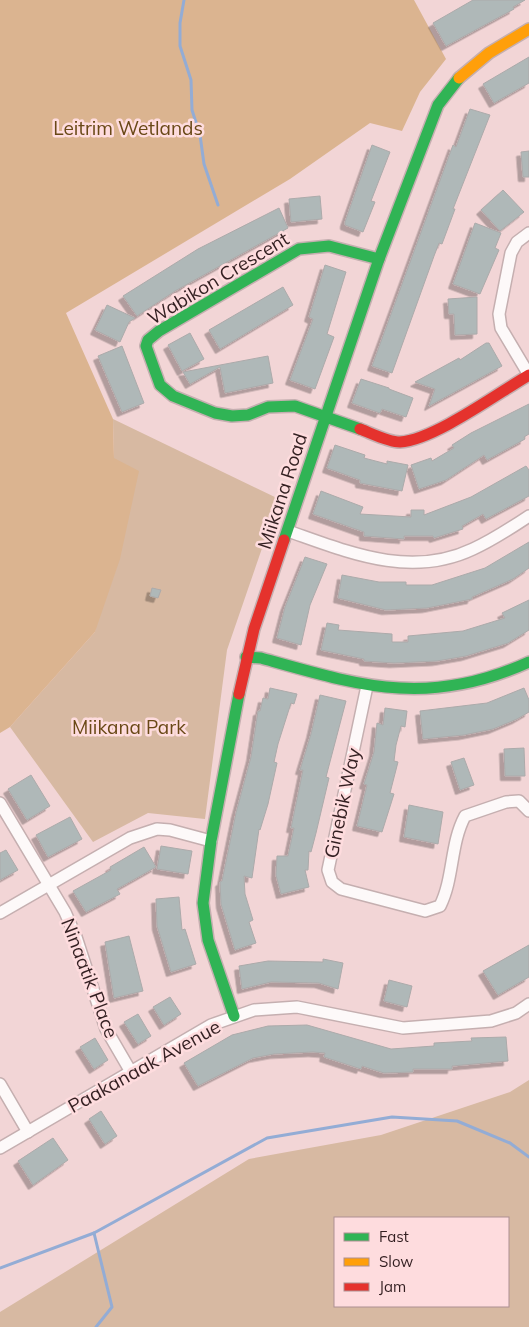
<svg xmlns="http://www.w3.org/2000/svg" width="529" height="1327" viewBox="0 0 529 1327" font-family="Mulish,sans-serif">
<style>
.green{fill:#d7b9a2;fill-rule:evenodd}
.forest{fill:#dbb490}
.lines{fill:none;stroke-linecap:round;stroke-linejoin:round}
.stream{stroke:#93acd5;stroke-width:3}
.building{fill:#afb8b8;stroke:#acaaaa;filter:url(#shadow)}
.street-casing{stroke:#c5afb0;stroke-width:14}
.fast-casing{stroke:#c5afb0;stroke-width:14}
.slow-casing{stroke:#c5afb0;stroke-width:14}
.jam-casing{stroke:#c5afb0;stroke-width:14}
.street{stroke:#fdf9f9;stroke-width:11}
.fast{stroke:#30b455;stroke-width:11}
.slow{stroke:#ff9f0a;stroke-width:11}
.jam{stroke:#e5322d;stroke-width:11}
.labels{text-anchor:middle;stroke-width:5;stroke-linejoin:round;paint-order:stroke}
.park-label{font-size:19px;fill:#694816;stroke:#fedcde}
.street-label{font-size:19px;fill:#331f21;stroke:#fedcde}
</style>
<defs>
<filter id="shadow"><feDropShadow dx="-4.5" dy="4.5" stdDeviation="0" flood-color="#0004"/></filter>
</defs>
<rect width="100%" height="100%" fill="#f2d5d6"/>
<g class="green">
<polygon points="113,419 279,499 227,650 205,819 148,813 93,842 10,727 95,632 114,459"/>
<path d="M529,1080V1327H0V1312L249,1159L381,1135L510,1092ZM335,1218H508V1306H335Z"/>
</g>
<polygon class="forest" points="0,0 414,0 446,59 420,92 402,131 370,123 290,179 66,313 113,419 114,458 139,471 120,559 95,632 10,727 0,733"/>
<g class="lines">
<g class="stream">
<polyline points="184,0 180,23 180,46 191,80 192,110 200,135 204,164 218,205"/>
<polyline points="94,1233 112,1307 96,1327"/>
<polyline points="0,1268 94,1233 267,1138 392,1117 457,1121 510,1143 529,1157"/>
</g>
</g>
<g class="building">
<polygon points="473,0 525,0 513,7 514,9 446,46 433,23"/>
<polygon points="529,57 529,83 494,103 483,84"/>
<polygon points="470,109 490,115 453,209 455,209 442,244 439,243 434,256 392,373 372,366 453,145 456,147"/>
<polygon points="372,145 390,152 371,201 375,202 363,232 345,225 345,222"/>
<polygon points="529,151 529,177 523,177 521,152"/>
<polygon points="503,190 524,212 500,231 481,210"/>
<polygon points="320,196 322,219 291,222 289,199"/>
<polygon points="279,208 288,228 175,291 137,316 123,296 198,249"/>
<polygon points="475,223 501,233 495,248 499,250 480,294 453,284"/>
<polygon points="325,265 346,272 327,334 334,337 315,389 290,380 313,319 309,317"/>
<polygon points="283,287 293,305 220,349 209,330"/>
<polygon points="477,297 477,334 455,335 454,314 449,314 448,299"/>
<polygon points="107,305 135,318 129,322 120,342 95,330"/>
<polygon points="190,333 204,359 182,371 168,345"/>
<polygon points="486,343 489,343 502,366 429,406 435,389 415,382 459,358 460,360"/>
<polygon points="122,346 144,403 122,412 98,356"/>
<polygon points="268,356 273,383 225,393 220,367 190,384 183,372"/>
<polygon points="361,379 389,388 389,389 413,398 406,417 382,409 380,413 352,403"/>
<polygon points="529,404 529,434 524,437 525,439 487,460 484,455 446,480 419,489 411,465 431,458 432,461 454,448 452,445 471,433"/>
<polygon points="335,445 365,455 364,458 387,464 387,461 408,465 402,491 360,483 360,480 327,468"/>
<polygon points="526,466 529,470 529,496 486,519 483,514 462,526 463,529 434,538 433,536 404,536 404,539 364,536 364,532 313,514 321,491 363,507 360,514 411,517 411,510 424,510 424,515 471,497"/>
<polygon points="529,542 529,568 513,579 472,597 472,599 427,608 386,610 338,598 342,575 379,582 406,582 406,585 432,585 485,568"/>
<polygon points="305,557 327,564 310,605 301,645 277,638 285,607"/>
<polygon points="152,588 161,590 158,598 150,596"/>
<polygon points="529,600 529,630 508,643 466,656 437,661 394,663 364,661 364,659 321,650 327,623 339,625 338,630 392,634 392,642 408,642 408,636 463,631 505,618 502,613"/>
<polygon points="270,688 297,694 294,704 291,703 278,744 274,762 277,763 268,804 260,830 259,829 252,878 244,876 245,894 253,920 249,922 256,943 235,950 221,904 220,882 222,881 236,813 251,757 258,711 260,711 263,698 268,699"/>
<polygon points="524,688 529,700 529,712 517,719 493,729 464,735 423,739 420,711 487,703"/>
<polygon points="320,695 346,701 326,777 329,778 316,833 311,852 309,851 308,870 305,870 309,887 281,894 276,875 277,856 288,856 294,828 291,828 303,770 300,770 311,734"/>
<polygon points="385,708 407,711 405,727 401,726 396,745 394,761 398,762 390,793 394,794 382,832 357,826 367,785 364,784 374,752 377,723 383,725"/>
<polygon points="524,748 525,776 505,776 504,749"/>
<polygon points="464,758 474,785 460,790 451,762"/>
<polygon points="31,775 50,806 27,820 8,789"/>
<polygon points="409,805 443,812 438,844 404,837"/>
<polygon points="70,817 82,839 48,857 36,835"/>
<polygon points="161,846 192,851 188,874 157,869"/>
<polygon points="144,847 156,867 117,889 120,894 86,912 73,891 111,870 110,867"/>
<polygon points="6,850 18,870 0,880 0,853"/>
<polygon points="179,897 182,930 185,929 196,964 171,972 157,926 156,899"/>
<polygon points="129,936 143,991 114,998 105,942"/>
<polygon points="529,945 529,977 498,995 483,971"/>
<polygon points="323,959 343,963 338,989 319,983 271,982 242,989 239,966 268,961 323,962"/>
<polygon points="389,980 412,986 407,1007 384,1001"/>
<polygon points="170,997 181,1014 164,1025 153,1007"/>
<polygon points="138,1014 151,1036 138,1044 124,1022"/>
<polygon points="307,1025 391,1049 434,1046 434,1043 472,1041 471,1038 506,1037 508,1061 452,1066 452,1069 413,1069 413,1072 384,1073 362,1066 361,1069 324,1057 325,1053 313,1052 274,1054 253,1058 198,1086 184,1063 232,1035 268,1026"/>
<polygon points="95,1038 108,1060 94,1069 80,1047"/>
<polygon points="101,1111 117,1136 105,1144 89,1119"/>
<polygon points="53,1138 68,1160 33,1185 18,1161"/>
</g>
<g class="lines">
<g class="street-casing">
<g id="street">
<polyline points="529,375 501,328 499,314 511,253 517,242 529,233"/>
<path d="M288,531C348,552 410,579 473,549C493,540 511,528 529,516"/>
<path d="M367,686L328,870L332,882L341,889L425,911L440,906C454,878 450,844 465,816L506,802L519,801L529,811"/>
<polyline points="0,803 65,912 76,937 106,1029 131,1072"/>
<polyline points="0,913 130,838 157,829 170,830 211,841"/>
<polyline points="0,1084 28,1132"/>
<polyline points="0,1148 211,1025 254,1010 297,1007 403,1028 491,1021 516,1013 529,1004"/>
</g>
</g>
<g class="fast-casing">
<g id="fast">
<polyline points="360,429 295,406 268,407 248,415 232,416 215,413 173,396 160,385 146,346 148,340 159,331 299,249 329,246 379,259"/>
<polyline points="284,540 379,259 438,105 459,78"/>
<path d="M246,657L261,658C361,686 428,708 529,662"/>
<polyline points="234,1016 208,940 203,903 211,841 239,694"/>
</g>
</g>
<g class="slow-casing">
<polyline id="slow" points="459,78 489,53 529,29"/>
</g>
<g class="jam-casing">
<g id="jam">
<path d="M360,429C371,433 388,442 400,442C434,440 498,393 529,375"/>
<polyline points="239,694 254,629 284,540"/>
</g>
</g>
<use href="#street" class="street"/>
<use href="#fast" class="fast"/>
<use href="#slow" class="slow"/>
<use href="#jam" class="jam"/>
</g>
<g class="labels">
<g class="park-label">
<text x="128" y="135">Leitrim Wetlands</text>
<text x="129" y="734">Miikana Park</text>
</g>
<g class="street-label">
<text transform="translate(218 278) rotate(-31)" y="7">Wabikon Crescent</text>
<text transform="translate(282 491) rotate(-72)" y="7">Miikana Road</text>
<text transform="translate(342 803) rotate(-78)" y="7">Ginebik Way</text>
<text transform="translate(90 978) rotate(69)" y="7">Ninaatik Place</text>
<text transform="translate(144 1066) rotate(-29)" y="7">Paakanaak Avenue</text>
</g>
</g>
<rect x="334" y="1217" width="175" height="90" fill="#fedcde" stroke="#ad9092"/>
<rect x="344" y="1233" width="25" height="8" fill="#30b455" stroke="#ad9092"/>
<text x="379" y="1242" font-size="15" fill="#331f21">Fast</text>
<rect x="344" y="1258" width="25" height="8" fill="#ff9f0a" stroke="#ad9092"/>
<text x="379" y="1267" font-size="15" fill="#331f21">Slow</text>
<rect x="344" y="1283" width="25" height="8" fill="#e5322d" stroke="#ad9092"/>
<text x="379" y="1292" font-size="15" fill="#331f21">Jam</text>
</svg>
